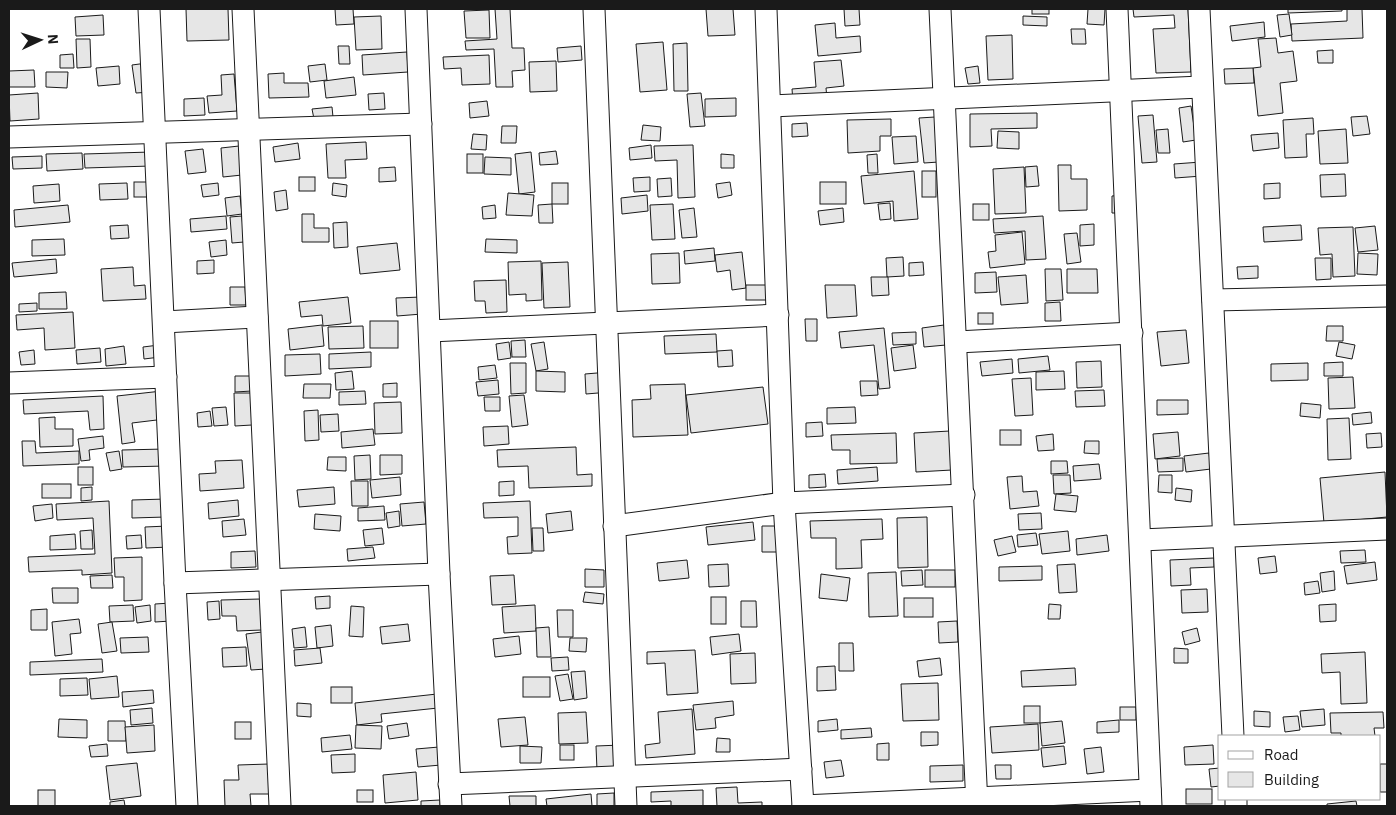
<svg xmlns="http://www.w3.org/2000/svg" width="1396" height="815" viewBox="0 0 1396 815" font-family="'IBM Plex Sans',sans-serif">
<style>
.building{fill:#e6e6e6;stroke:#1a1a1a}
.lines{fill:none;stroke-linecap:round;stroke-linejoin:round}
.street-casing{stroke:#1a1a1a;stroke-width:23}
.street{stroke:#fff;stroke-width:21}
</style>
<rect width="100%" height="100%" fill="#fff"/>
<g class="building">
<polygon points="186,9 228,9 229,40 187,41"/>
<polygon points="335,9 353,9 354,24 336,25"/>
<polygon points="495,9 510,9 512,48 524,48 525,70 512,71 513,87 496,87 494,49 466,50 465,41 497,39"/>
<polygon points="706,9 733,9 735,35 708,36"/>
<polygon points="844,9 859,9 860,25 845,26"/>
<rect x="1032" y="9" width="17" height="5"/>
<polygon points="1088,9 1105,9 1104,25 1087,24"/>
<polygon points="1133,9 1188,9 1191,72 1156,73 1153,29 1175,28 1174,15 1134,17"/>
<polygon points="1288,9 1342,9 1342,11 1288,13"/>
<polygon points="1347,9 1362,9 1363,38 1292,41 1291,24 1347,21"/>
<polygon points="489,10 490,38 466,38 464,11"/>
<polygon points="1289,14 1292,35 1280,37 1277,15"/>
<polygon points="103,15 104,35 76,36 75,17"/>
<polygon points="381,16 382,49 356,50 354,17"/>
<polygon points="1023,16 1047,17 1047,26 1023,25"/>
<polygon points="1264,22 1265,37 1232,41 1230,26"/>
<polygon points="835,23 836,38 860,36 861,52 818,56 815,25"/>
<polygon points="1071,29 1085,29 1086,44 1072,44"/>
<polygon points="1012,35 1013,79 988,80 986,36"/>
<polygon points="1276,38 1278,53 1293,51 1297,81 1280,83 1283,113 1258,116 1253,68 1261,67 1258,39"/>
<polygon points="76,39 90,39 91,67 77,68"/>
<polygon points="663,42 667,90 640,92 636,44"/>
<polygon points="687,43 688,91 674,91 673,44"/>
<polygon points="338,46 349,46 350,64 339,64"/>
<polygon points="581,46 582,60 558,62 557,48"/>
<polygon points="1333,50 1333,63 1318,63 1317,51"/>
<polygon points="407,52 408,72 363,75 362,55"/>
<polygon points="73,54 74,68 60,68 60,55"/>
<polygon points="489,55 490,84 462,85 461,68 444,69 443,57"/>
<polygon points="841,60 844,86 826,88 827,99 793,102 792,89 816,87 814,62"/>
<polygon points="556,61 557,91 530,92 529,62"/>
<polygon points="147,63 151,92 136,93 132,65"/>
<polygon points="325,64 327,80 310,82 308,66"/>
<polygon points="119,66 120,84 98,86 96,68"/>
<polygon points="978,66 980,83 968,84 965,68"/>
<polygon points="1253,68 1254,83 1225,84 1224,69"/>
<polygon points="34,70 35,87 9,87 9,71"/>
<polygon points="46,72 68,72 67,88 46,87"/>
<polygon points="284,73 284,83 308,83 309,97 269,98 268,74"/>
<polygon points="234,74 237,111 209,113 207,96 222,95 221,75"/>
<polygon points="354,77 356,95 326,98 324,81"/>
<polygon points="38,93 39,119 10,121 9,95"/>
<polygon points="384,93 385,109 369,110 368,94"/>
<polygon points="701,93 705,126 690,127 687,94"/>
<polygon points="204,98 205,115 184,116 184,99"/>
<polygon points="736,98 736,116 705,117 705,99"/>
<polygon points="487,101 489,116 470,118 469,103"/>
<polygon points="1191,106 1196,140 1183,142 1179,108"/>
<polygon points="332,107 333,117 314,119 312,109"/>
<polygon points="1037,113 1037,128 991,129 992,146 970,147 970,114"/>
<polygon points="1153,115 1157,162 1142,163 1138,116"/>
<polygon points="1367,116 1370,134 1353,136 1351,117"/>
<polygon points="935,117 939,162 924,163 919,118"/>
<polygon points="1313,118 1314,134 1306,134 1307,157 1285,158 1283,120"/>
<polygon points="891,119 891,136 880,136 880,151 848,153 847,120"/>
<polygon points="807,123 808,136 792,137 792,124"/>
<polygon points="643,125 661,127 660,141 641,140"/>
<polygon points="502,126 517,126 516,143 501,143"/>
<polygon points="1168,129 1170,153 1158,153 1156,130"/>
<polygon points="1346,129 1348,163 1320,164 1318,131"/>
<polygon points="998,131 1019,132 1019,149 997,148"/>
<polygon points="1278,133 1279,148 1253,151 1251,135"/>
<polygon points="473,134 487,135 486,150 471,149"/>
<polygon points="916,136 918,162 894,164 892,137"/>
<polygon points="366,142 367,159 345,160 346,178 328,178 326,144"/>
<polygon points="298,143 300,159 275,162 273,147"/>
<polygon points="651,145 652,158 630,160 629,148"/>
<polygon points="693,145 695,197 678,198 677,160 655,161 654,146"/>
<polygon points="239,146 242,175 223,177 221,148"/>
<polygon points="203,149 206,172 188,174 185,151"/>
<polygon points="556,151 558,164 540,165 539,153"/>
<polygon points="151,152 151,166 85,168 84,154"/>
<polygon points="531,152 535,192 519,194 515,154"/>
<polygon points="82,153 83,169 47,171 46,154"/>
<rect x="467" y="154" width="16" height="19"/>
<polygon points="721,154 734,155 734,168 721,168"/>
<polygon points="877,154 878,173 868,173 867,155"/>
<polygon points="42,156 42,168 13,169 12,157"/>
<polygon points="485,157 511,158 511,175 484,174"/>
<polygon points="1201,162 1202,176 1175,178 1174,164"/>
<polygon points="1058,165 1071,165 1071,179 1087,179 1087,210 1059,211"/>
<polygon points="1037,166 1039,186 1026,187 1025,167"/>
<polygon points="395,167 396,181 379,182 379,168"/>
<polygon points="1024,167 1026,213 995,214 993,169"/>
<polygon points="914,171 918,219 894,221 893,201 864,204 861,176"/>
<rect x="922" y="171" width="14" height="26"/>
<polygon points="1345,174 1346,196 1321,197 1320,175"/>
<rect x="299" y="177" width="16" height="14"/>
<polygon points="650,177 650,191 634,192 633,178"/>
<polygon points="671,178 672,196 658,197 657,179"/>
<rect x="134" y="182" width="18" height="15"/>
<polygon points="730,182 732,195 718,198 716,184"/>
<rect x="820" y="182" width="26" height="22"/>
<polygon points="127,183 128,199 100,200 99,184"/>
<polygon points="218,183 219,195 203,197 201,185"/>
<polygon points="333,183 347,185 346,197 332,195"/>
<rect x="552" y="183" width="16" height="21"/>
<polygon points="1280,183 1280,198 1264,199 1264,184"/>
<polygon points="59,184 60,201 34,203 33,186"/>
<polygon points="286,190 288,209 276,211 274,192"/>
<polygon points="508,193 534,195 532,216 506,215"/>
<polygon points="647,195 648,211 622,214 621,198"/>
<polygon points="1123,195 1123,213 1112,213 1112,196"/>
<polygon points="240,196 242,214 227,216 225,198"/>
<polygon points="890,203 891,219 880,220 878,204"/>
<polygon points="552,204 553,223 539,223 538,205"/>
<polygon points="673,204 675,239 652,240 650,205"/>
<rect x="973" y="204" width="16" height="16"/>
<polygon points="68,205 70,222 15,227 14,210"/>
<polygon points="495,205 496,218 483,219 482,207"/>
<polygon points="694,208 697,237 682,238 679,210"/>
<polygon points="843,208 844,222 820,225 818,211"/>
<polygon points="302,214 314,214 314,228 329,228 329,242 302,242"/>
<polygon points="226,216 227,229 191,232 190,219"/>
<polygon points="242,216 244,242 232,243 230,217"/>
<polygon points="1043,216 1046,259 1026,260 1025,231 994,233 993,219"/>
<polygon points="347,222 348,247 334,248 333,223"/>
<polygon points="1094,224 1094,245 1080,246 1080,225"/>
<polygon points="128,225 129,238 111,239 110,226"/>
<polygon points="1301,225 1302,240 1264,242 1263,227"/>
<polygon points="1375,226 1378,250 1358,252 1355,228"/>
<polygon points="1353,227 1355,276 1333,277 1332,254 1320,255 1318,228"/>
<polygon points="1022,232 1025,264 990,268 988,252 996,251 995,235"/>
<polygon points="1077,233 1081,262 1067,264 1064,234"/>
<polygon points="64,239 65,255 32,256 32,240"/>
<polygon points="486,239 517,240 517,253 485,252"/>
<polygon points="226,240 227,255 211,257 209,242"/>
<polygon points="397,243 400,270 360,274 357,247"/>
<polygon points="714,248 715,261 685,264 684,251"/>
<polygon points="742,252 746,288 732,290 730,270 717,272 715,255"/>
<polygon points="679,253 680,283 652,284 651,254"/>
<polygon points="1358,253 1378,254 1377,275 1357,274"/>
<polygon points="903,257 904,276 887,277 886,258"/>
<polygon points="1315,258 1331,258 1331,279 1316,280"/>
<polygon points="56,259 57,273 14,277 12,263"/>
<polygon points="214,260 214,273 197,274 197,261"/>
<polygon points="541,261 542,300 526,301 526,294 509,295 508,262"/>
<polygon points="568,262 570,307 544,308 542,263"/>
<polygon points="923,262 924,275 909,276 909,263"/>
<polygon points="1258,266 1258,278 1238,279 1237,267"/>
<polygon points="133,267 134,286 145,285 146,299 103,301 101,269"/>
<polygon points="1045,269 1061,269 1063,300 1046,301"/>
<polygon points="1067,269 1097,269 1098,293 1067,293"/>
<polygon points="996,272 997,292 975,293 975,273"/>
<polygon points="1026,275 1028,303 1001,305 998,277"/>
<polygon points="871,277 888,277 889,295 872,296"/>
<polygon points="506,280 507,312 486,313 485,301 475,301 474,281"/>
<rect x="746" y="285" width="22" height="15"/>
<polygon points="825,285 855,285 857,316 827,318"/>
<polygon points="230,287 245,287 246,305 230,305"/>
<polygon points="66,292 67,309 39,309 39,293"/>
<polygon points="348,297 351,323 323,326 322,315 301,317 299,302"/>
<polygon points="421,297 422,314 397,316 396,298"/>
<polygon points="1060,302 1061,321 1045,321 1045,303"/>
<polygon points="37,303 37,311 19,312 19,304"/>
<polygon points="73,312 75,348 45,350 44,328 17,330 16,315"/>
<rect x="978" y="313" width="15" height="11"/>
<polygon points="805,319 817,319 817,341 806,341"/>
<rect x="370" y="321" width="28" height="27"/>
<polygon points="322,325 324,346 290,350 288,329"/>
<polygon points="944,325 946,345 924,347 922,328"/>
<polygon points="363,326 364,348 329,349 328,327"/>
<polygon points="1327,326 1343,326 1343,341 1326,341"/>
<polygon points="884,328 890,388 879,389 874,345 841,348 839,332"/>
<polygon points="1186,330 1189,363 1161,366 1157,332"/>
<polygon points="916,332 916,344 893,345 892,333"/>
<polygon points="716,334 717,352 665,354 664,336"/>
<polygon points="525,340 526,357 512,357 511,341"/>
<polygon points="509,342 511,358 498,360 496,344"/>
<polygon points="544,342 548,369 536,371 531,344"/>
<polygon points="1339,342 1355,345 1352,359 1336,356"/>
<polygon points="159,345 160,357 144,359 143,347"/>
<polygon points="913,345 916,368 894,371 891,348"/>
<polygon points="124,346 126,364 106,366 105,349"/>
<polygon points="100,348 101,362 77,364 76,350"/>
<polygon points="34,350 35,364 21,365 19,352"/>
<polygon points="732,350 733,366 718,367 717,351"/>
<polygon points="371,352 371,367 329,369 329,354"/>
<polygon points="320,354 321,374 285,376 285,355"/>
<polygon points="1048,356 1050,370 1019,373 1018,359"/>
<polygon points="1012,359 1013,373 982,376 980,362"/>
<polygon points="1101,361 1102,387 1077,388 1076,362"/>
<polygon points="1343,362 1343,376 1324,376 1324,363"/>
<polygon points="510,363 526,363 526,393 511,394"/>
<polygon points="1308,363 1308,380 1271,381 1271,364"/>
<polygon points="495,365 497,378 479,380 478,367"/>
<polygon points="352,371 354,389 336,390 335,373"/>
<polygon points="536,371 565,372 565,392 536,391"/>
<polygon points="1064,371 1065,389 1036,390 1036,372"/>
<polygon points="609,372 610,392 586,394 585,374"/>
<polygon points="235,376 252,376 252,391 235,392"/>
<polygon points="1353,377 1355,408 1329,409 1328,378"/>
<polygon points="1031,378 1033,415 1015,416 1012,379"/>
<polygon points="498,380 499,394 478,396 476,382"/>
<polygon points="860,381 877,381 878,395 861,396"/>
<polygon points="397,383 397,397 383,397 383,384"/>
<polygon points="304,384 331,384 330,398 303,398"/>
<polygon points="685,384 688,435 633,437 632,400 651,399 650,385"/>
<polygon points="763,387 768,424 691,433 686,395"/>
<polygon points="1104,390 1105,406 1076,407 1075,391"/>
<polygon points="162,391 165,419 132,423 135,442 122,444 117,396"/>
<polygon points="365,391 366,404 339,405 339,392"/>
<polygon points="234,393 251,393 252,425 235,426"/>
<polygon points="524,395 528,425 512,427 509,396"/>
<polygon points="103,396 104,429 90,430 88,411 24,414 23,400"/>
<polygon points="484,397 500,397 500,411 485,411"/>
<polygon points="1157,400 1188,400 1188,414 1157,415"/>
<polygon points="401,402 402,433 375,434 374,403"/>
<polygon points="1301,403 1321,405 1320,418 1300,416"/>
<polygon points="226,407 228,425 214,426 212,408"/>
<polygon points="855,407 856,423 827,424 827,408"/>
<polygon points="318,410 319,440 305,441 304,411"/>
<polygon points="210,411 212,426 198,427 197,413"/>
<polygon points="1371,412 1372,423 1353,425 1352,414"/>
<polygon points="338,414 339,431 321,432 320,415"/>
<polygon points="55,417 55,429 73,429 73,446 40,447 39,418"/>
<polygon points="1349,418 1351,459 1328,460 1327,419"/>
<polygon points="822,422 823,436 806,437 806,423"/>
<polygon points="508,426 509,444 484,446 483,427"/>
<polygon points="373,429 375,445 342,448 341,432"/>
<rect x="1000" y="430" width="21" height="15"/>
<polygon points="950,431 952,470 916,472 914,433"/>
<polygon points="1178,432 1180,456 1155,459 1153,434"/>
<polygon points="896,433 897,463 850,464 850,450 832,450 831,435"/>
<polygon points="1381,433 1382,447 1367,448 1366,434"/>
<polygon points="1053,434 1054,450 1038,451 1036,436"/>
<polygon points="103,436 104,448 89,450 90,460 81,461 78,439"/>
<polygon points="22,441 35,441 36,453 79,451 79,464 23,466"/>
<polygon points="1085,441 1099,441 1099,454 1084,453"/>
<polygon points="576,447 577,475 592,474 592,486 529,488 528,466 498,467 497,450"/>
<polygon points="165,449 166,466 123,467 122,450"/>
<polygon points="119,451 122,469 110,471 106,453"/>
<polygon points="1209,453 1211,469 1186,472 1184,456"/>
<polygon points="370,455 371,479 355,480 354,456"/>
<polygon points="380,455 402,455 402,474 380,475"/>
<polygon points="328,457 346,457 346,471 327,470"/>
<polygon points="1183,458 1183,471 1158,472 1157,459"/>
<polygon points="242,460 244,488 200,491 199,474 216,473 215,461"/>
<polygon points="1051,461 1067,461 1068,473 1051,474"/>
<polygon points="1099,464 1101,479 1074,481 1073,466"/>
<rect x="78" y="467" width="15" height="18"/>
<polygon points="877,467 878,481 838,484 837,470"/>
<polygon points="1385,472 1387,517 1324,523 1320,478"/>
<polygon points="825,474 826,487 809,488 809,475"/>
<polygon points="1053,475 1070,475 1071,493 1054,494"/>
<polygon points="1159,475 1172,475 1172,493 1158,492"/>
<polygon points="1022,476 1023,492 1037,491 1039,506 1010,509 1007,477"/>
<polygon points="400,477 401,495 372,498 370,480"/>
<polygon points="351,481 368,481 368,506 352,506"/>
<polygon points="514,481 514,495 499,496 499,482"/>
<rect x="42" y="484" width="29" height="14"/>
<polygon points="92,487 92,500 81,501 81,488"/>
<polygon points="334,487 335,504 299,507 297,490"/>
<polygon points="1176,488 1192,490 1191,502 1175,500"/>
<polygon points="1056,494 1078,496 1076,512 1054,510"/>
<polygon points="166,499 166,517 132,518 132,500"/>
<polygon points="238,500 239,516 209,519 208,503"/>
<polygon points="109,501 112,573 82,575 82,570 29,572 28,557 95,554 93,518 57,520 56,504"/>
<polygon points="530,501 532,553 508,554 507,537 518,536 518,517 484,518 483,503"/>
<polygon points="424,502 426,524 402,526 400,504"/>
<polygon points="52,504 53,518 35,521 33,506"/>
<polygon points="384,506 385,520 358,521 358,508"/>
<polygon points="399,511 400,526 388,528 386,513"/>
<polygon points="571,511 573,530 548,533 546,514"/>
<polygon points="1041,513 1042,529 1019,530 1018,514"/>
<polygon points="315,514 341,516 340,531 314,529"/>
<polygon points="927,517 928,567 898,568 897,518"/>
<polygon points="244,519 246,535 223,537 222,521"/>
<polygon points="882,519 883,539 861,540 862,568 836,569 836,538 811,538 810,521"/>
<polygon points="753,522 755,540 708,545 706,527"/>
<polygon points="168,526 169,547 146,548 145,527"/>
<polygon points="762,526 777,526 778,552 762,552"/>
<polygon points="382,528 384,544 365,546 363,530"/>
<polygon points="532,528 543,528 544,551 533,551"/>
<polygon points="92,530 93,549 81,549 80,531"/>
<polygon points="1068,531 1070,551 1042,554 1039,534"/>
<polygon points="1036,533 1038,545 1018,547 1017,535"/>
<polygon points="75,534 76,549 50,550 50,536"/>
<polygon points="141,535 142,548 127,549 126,536"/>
<polygon points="1107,535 1109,551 1077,555 1076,539"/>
<polygon points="1012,536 1016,552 998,556 994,540"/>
<polygon points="373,547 375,558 348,561 347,549"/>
<polygon points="1365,550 1366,562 1341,563 1340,551"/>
<polygon points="255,551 256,567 231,568 231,552"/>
<polygon points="1275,556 1277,572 1260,574 1258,558"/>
<polygon points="142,557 142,600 124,601 124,577 115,577 114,558"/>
<polygon points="1214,558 1214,567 1190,568 1191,585 1171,586 1170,560"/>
<polygon points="687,560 689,578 659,581 657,563"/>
<polygon points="1375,562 1377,580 1347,584 1344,566"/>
<polygon points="728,564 729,586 709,587 708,565"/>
<polygon points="1075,564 1077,592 1059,593 1057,565"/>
<polygon points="1042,566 1042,580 999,581 999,567"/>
<polygon points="585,569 604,570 604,587 585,587"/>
<polygon points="922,570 923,585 902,586 901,571"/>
<rect x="925" y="570" width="30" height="17"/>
<polygon points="1334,571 1335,590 1322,592 1320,573"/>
<polygon points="896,572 898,616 869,617 868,573"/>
<polygon points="821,574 850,578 847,601 819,598"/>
<polygon points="112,575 113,588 91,588 90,576"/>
<polygon points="514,575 516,604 492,605 490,576"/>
<polygon points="1318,581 1320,593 1305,595 1304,583"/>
<polygon points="52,588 78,588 78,603 53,603"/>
<polygon points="1207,589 1208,612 1182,613 1181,590"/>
<polygon points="585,592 604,594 603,604 583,602"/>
<polygon points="330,596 330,608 316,609 315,597"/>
<rect x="711" y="597" width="15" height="27"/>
<rect x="904" y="598" width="29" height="19"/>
<polygon points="261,599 262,630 237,631 236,616 222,616 221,600"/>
<polygon points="219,601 220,619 208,620 207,602"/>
<polygon points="741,601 756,601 757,627 741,627"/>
<polygon points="171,603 171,621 155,622 155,604"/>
<polygon points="1049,604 1061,605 1060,619 1048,619"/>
<polygon points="1336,604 1336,621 1320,622 1319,605"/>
<polygon points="133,605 134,621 110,622 109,606"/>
<polygon points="150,605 151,621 137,623 135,607"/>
<polygon points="535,605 536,631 504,633 502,607"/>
<polygon points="351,606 364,607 363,637 349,636"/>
<polygon points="47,609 47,630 31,630 31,610"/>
<polygon points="557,610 573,610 573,637 558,637"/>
<polygon points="79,619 81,633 70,634 72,654 55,656 52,622"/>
<polygon points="957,621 958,642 939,643 938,622"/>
<polygon points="112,622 117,651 102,653 98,624"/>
<polygon points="408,624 410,641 382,644 380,627"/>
<polygon points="331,625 333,646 317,648 315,627"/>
<polygon points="305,627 307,647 294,648 292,629"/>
<polygon points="549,627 551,657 537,657 536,628"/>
<polygon points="1197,628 1200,641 1185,645 1182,632"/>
<polygon points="262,632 266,669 251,670 246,634"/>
<polygon points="739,634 741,651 712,655 710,637"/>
<polygon points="519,636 521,654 495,657 493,639"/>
<polygon points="148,637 149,652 121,653 120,638"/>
<polygon points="570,638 587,638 586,652 569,651"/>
<polygon points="839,643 853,643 854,671 839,671"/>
<polygon points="246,647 247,666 223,667 222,648"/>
<polygon points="320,648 322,663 295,666 294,650"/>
<polygon points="1174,648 1188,649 1188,663 1174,663"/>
<polygon points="695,650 698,693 667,695 665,663 647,664 647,652"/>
<polygon points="1365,652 1367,703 1341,704 1340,672 1322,673 1321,654"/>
<polygon points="755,653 756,683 731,684 730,654"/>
<polygon points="568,657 569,670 552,671 551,658"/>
<polygon points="940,658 942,675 919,677 917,661"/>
<polygon points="102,659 103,672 30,675 30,662"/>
<polygon points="835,666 836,690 817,691 817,667"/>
<polygon points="1075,668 1076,685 1022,687 1021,671"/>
<polygon points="585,671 587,698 574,700 571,672"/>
<polygon points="568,674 573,699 560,701 555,676"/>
<polygon points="117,676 119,697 91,699 89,679"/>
<rect x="523" y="677" width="27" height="20"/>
<polygon points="87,678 88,695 60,696 60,679"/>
<polygon points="938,683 939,720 903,721 901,684"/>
<rect x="331" y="687" width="21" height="16"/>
<polygon points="153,690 154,703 123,707 122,692"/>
<polygon points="437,694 438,708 381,714 382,722 357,725 355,703"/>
<polygon points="733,701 734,715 715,718 716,728 696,730 693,705"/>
<polygon points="297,703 311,704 311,717 297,716"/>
<rect x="1024" y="706" width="16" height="17"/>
<rect x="1120" y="707" width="16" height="13"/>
<polygon points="152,708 153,723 131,725 130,710"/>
<polygon points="692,709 695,754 646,758 645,745 660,743 658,712"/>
<polygon points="1324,709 1325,725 1302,727 1300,711"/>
<polygon points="1254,711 1270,712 1270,727 1254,726"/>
<polygon points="586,712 588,743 559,744 558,713"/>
<polygon points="1383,712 1384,728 1374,728 1375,736 1341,736 1341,733 1331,733 1330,713"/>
<polygon points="1298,716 1300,730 1285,732 1283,717"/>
<polygon points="525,717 528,745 501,747 498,719"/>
<polygon points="59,719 87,720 87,738 58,737"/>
<polygon points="837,719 838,730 818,732 818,721"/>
<polygon points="1119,720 1119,732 1097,733 1097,722"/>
<polygon points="108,721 125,721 126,741 108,741"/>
<polygon points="1062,721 1065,743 1042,746 1040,723"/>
<rect x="235" y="722" width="16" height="17"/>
<polygon points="407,723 409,736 389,739 387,726"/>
<polygon points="1038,724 1039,750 992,753 990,727"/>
<polygon points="154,725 155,751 127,753 125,727"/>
<polygon points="356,725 382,726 381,749 355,748"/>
<polygon points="871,728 872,737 841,739 841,730"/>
<polygon points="921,732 938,732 938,745 921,746"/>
<polygon points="350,735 352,749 322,752 321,738"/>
<polygon points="717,738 730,739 730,752 716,752"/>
<polygon points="889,743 889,760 877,760 877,744"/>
<polygon points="107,744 108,756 91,757 89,746"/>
<rect x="560" y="745" width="14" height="15"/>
<polygon points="621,745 622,769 597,770 596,746"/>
<polygon points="1213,745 1214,764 1185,765 1184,747"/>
<polygon points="520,746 542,747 541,763 520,763"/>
<polygon points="1064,746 1066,764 1043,767 1041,748"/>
<polygon points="439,747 441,765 418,767 416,749"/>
<polygon points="1101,747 1104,772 1087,774 1084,749"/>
<polygon points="355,754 355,772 332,773 331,755"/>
<polygon points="841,760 844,776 826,778 824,762"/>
<polygon points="137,763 141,796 110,800 106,766"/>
<polygon points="269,764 270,794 250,794 251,806 225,806 224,780 239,780 238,765"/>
<rect x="1380" y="764" width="7" height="28"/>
<polygon points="963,765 963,781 930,782 930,766"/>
<polygon points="995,765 1011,765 1011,779 996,779"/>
<polygon points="1220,768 1220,786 1211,787 1209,769"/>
<polygon points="416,772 418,800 385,803 383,775"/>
<polygon points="737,787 738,803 762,802 762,806 717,806 716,788"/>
<rect x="1186" y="789" width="26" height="15"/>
<rect x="38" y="790" width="17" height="16"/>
<rect x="357" y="790" width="16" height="12"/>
<polygon points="703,790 703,806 671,806 671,801 651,802 651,792"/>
<polygon points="614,793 614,806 597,806 597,794"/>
<polygon points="591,794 592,806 547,806 546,799"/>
<polygon points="509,796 536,796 536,806 510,806"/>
<polygon points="124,800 125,806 110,806 110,802"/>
<polygon points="440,800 440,806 421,806 421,801"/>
<polygon points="1356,801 1357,806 1327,806 1327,804"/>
</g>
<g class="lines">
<g class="street-casing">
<g id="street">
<polyline points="149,9 175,583 187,806"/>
<polyline points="243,9 280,806"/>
<polyline points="416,9 439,574 451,806"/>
<polyline points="594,9 626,806"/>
<polyline points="766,9 784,503 803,806"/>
<polyline points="940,9 977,806"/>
<polyline points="1117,9 1151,806"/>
<polyline points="1199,9 1233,736"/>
<polyline points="771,106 1201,87"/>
<polyline points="9,137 421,124"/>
<polyline points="1213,300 1387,296"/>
<polyline points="164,322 257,317"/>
<polyline points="430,331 778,315"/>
<polyline points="957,342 1132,333"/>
<polyline points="9,383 166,377"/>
<polyline points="614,526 784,503 964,495"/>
<polyline points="1141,540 1387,529"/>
<polyline points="175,583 439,574"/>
<polyline points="449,784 801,769"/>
<polyline points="1236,799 1236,806"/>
<polyline points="803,806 1150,790"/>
</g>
</g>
<use href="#street" class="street"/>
</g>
<rect width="1396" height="815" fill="none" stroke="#1a1a1a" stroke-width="20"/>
<rect x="1218" y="735" width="162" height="65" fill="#ffffff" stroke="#a3a3a3"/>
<rect x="1228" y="751" width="25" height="8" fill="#ffffff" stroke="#a3a3a3"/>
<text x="1264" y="760" font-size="15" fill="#1a1a1a">Road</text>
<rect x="1228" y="772" width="25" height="15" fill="#e6e6e6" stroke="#a3a3a3"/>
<text x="1264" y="785" font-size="15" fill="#1a1a1a">Building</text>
<g transform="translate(40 40) rotate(86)" stroke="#ffffff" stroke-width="4" paint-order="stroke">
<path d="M0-4L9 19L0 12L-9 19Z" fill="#1a1a1a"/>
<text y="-8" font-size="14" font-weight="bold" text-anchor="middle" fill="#1a1a1a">N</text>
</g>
</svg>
